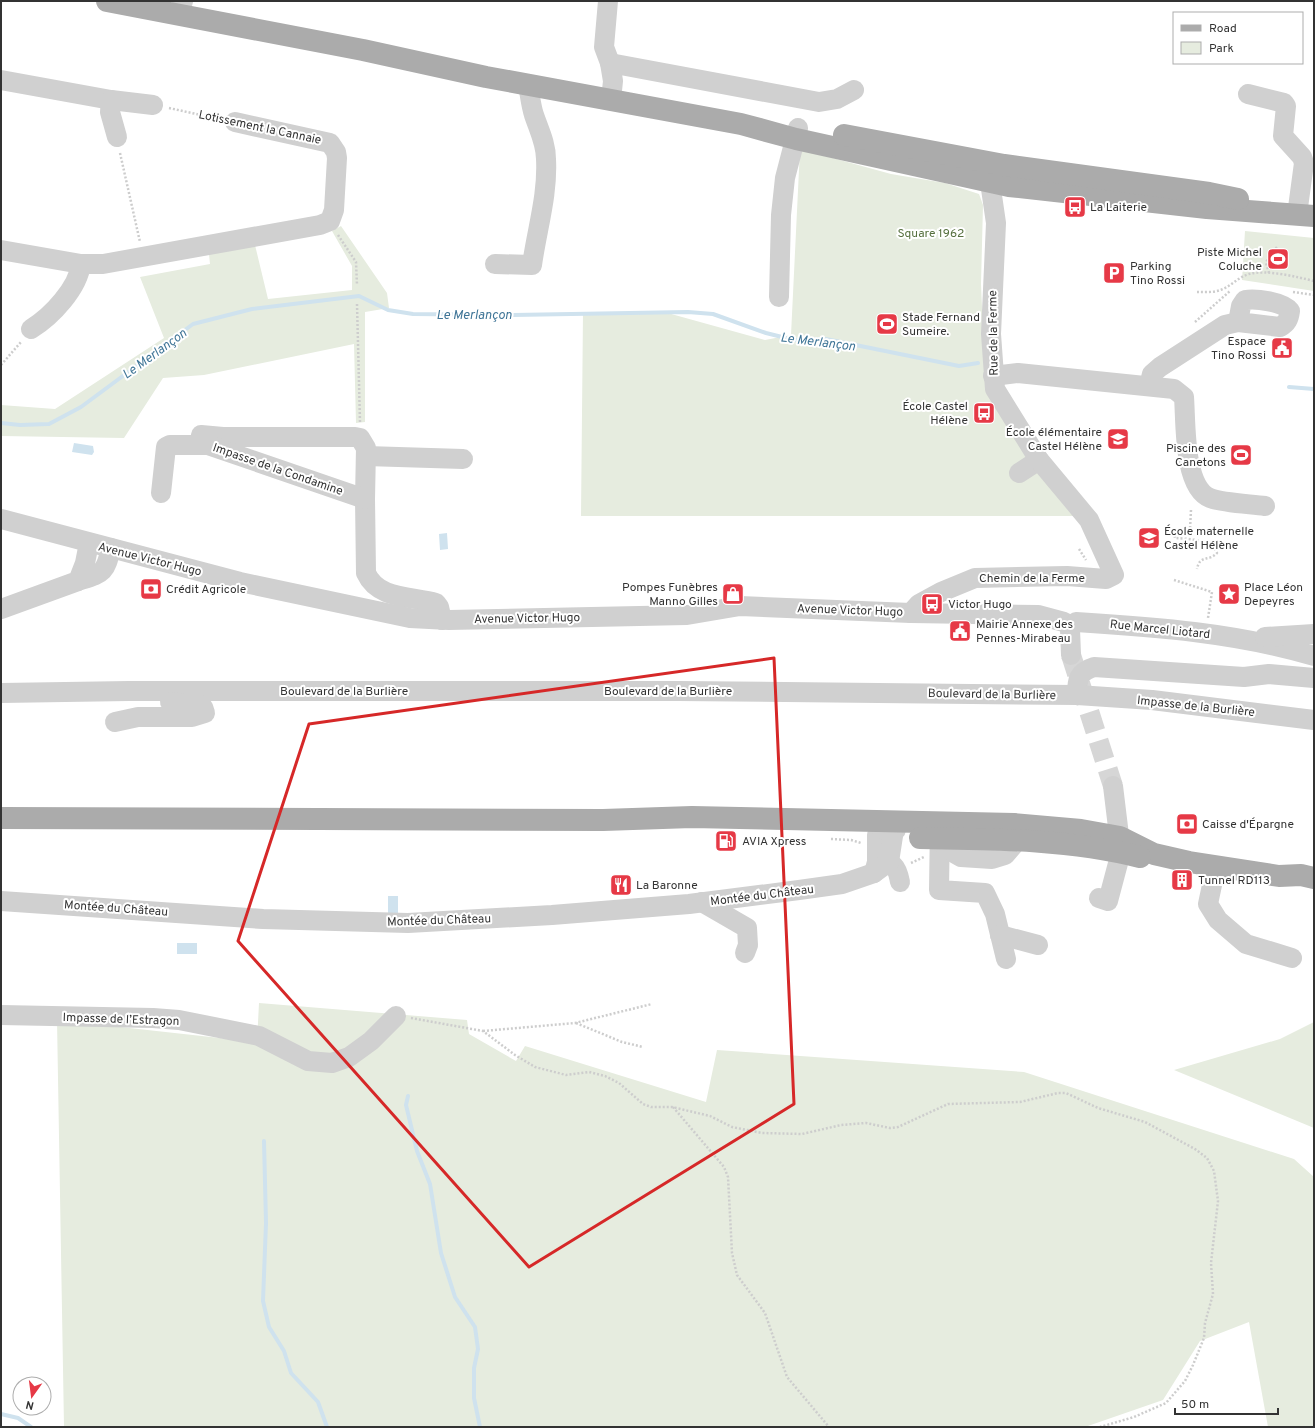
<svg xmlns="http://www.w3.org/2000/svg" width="1315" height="1428" viewBox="0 0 1315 1428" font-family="Overpass,sans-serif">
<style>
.green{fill:#e6ecdf}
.water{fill:#cfe2ee}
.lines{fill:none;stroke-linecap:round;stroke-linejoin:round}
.stream{stroke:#cfe2ee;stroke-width:4}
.minor-tunnel{stroke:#d6d6d6;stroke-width:20;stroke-dasharray:20 10;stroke-linecap:butt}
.path{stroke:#cdcdcd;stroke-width:2.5;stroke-dasharray:2 2;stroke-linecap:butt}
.minor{stroke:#d0d0d0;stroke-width:20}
.major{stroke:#ababab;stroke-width:22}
.marked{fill:none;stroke:#d62828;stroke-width:3;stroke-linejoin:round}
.labels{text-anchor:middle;stroke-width:4;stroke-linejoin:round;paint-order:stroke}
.street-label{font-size:12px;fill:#333;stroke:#fff}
.poi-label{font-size:12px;fill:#333;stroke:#fff;text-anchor:start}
.park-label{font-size:12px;fill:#56703f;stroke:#fff}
.water-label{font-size:13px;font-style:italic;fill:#3f7597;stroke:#fff}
</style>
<rect width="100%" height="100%" fill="#fff"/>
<g class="green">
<polygon points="800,149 891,174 945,183 979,194 983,205 981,284 985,377 1078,516 581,516 583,312 664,312 765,340 791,335"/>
<polygon points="341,226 387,293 389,308 365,312 365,422 356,423 354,344 204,375 163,378 124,438 1,436 1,405 55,409 164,338 140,277 210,264 209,254 255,245 268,299 352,290 352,266 332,231"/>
<polygon points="1245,231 1314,238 1314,291 1242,280"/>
<polygon points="259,1003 467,1020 469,1034 516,1061 525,1046 706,1102 717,1050 1024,1072 1294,1159 1314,1177 1314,1427 1268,1427 1249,1322 1200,1341 1163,1400 1085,1427 64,1427 57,1020 257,1042"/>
<polygon points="1314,1022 1314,1128 1174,1070 1280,1039"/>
</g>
<g class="water">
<polygon points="74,443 93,446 94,452 92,455 72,452"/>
<polygon points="447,533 448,549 440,550 439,534"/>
<polygon points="388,896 398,896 398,913 388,916"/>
<rect x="177" y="943" width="20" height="11"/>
</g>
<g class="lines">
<g class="stream">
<polyline points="1289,387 1314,389"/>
<polyline points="1,423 20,425 49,424 81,407 193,324 252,309 359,296 388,310 413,314 513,315 688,312 713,314 766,333 794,340 826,339 959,366 978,363"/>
<polyline points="408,1096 406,1105 417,1151 430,1184 441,1253 455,1297 475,1327 478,1349 474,1368 474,1398 480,1427"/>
<polyline points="264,1141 266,1223 263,1301 269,1327 284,1351 291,1373 318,1402 327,1427"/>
<polyline points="1,1414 18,1418 31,1427"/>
</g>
<polyline class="minor-tunnel" points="1071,655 1113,786"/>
<g class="path">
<polyline points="169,108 219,119"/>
<polyline points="120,153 140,242"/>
<polyline points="338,235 356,262 357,285"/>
<polyline points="1269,273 1266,263 1269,256 1278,246"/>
<path d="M1197,292C1206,292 1216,293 1225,288C1233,284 1239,277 1249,274C1266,269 1297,277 1314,281"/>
<polyline points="1293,292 1314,295"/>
<polyline points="357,304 360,422"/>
<polyline points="1195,322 1230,291"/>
<polyline points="1,365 21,342"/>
<path d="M1191,510L1190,529L1185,534L1174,533L1175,538C1188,539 1211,539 1217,553C1209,562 1200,554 1197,569"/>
<polyline points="1079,549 1086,560"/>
<polyline points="1174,580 1212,592 1208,618"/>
<polyline points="831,839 851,840 861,843"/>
<polyline points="911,863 924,857"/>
<polyline points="411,1018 483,1031 515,1055 535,1067 566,1075 589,1072 605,1076 619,1083 643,1104 651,1107 672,1107 710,1116 732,1127 762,1133 802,1134 841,1125 866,1123 890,1128 898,1127 948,1104 1020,1102 1058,1093 1066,1093 1098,1108 1145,1122 1195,1149 1207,1158 1214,1171 1218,1201 1211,1263 1213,1294 1205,1323 1204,1338 1193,1365 1185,1381 1166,1403 1134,1417 1100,1427"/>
<polyline points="576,1023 622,1042 643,1047"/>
<polyline points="483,1031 575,1023 652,1004"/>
<polyline points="673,1107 724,1167 728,1177 732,1253 737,1275 765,1313 787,1377 829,1427"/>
</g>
<g class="minor">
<polyline points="608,1 604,47 610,63"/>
<polyline points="179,15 183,1"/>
<polyline points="1,80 111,100 153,105"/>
<polyline points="1248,94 1284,103 1286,106 1283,136 1302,157 1304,163 1297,215"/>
<polyline points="111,100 110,112 117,137"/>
<polyline points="611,100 613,81 610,63 819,102 837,99 854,90"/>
<polyline points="1,250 81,264 103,264 320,225 330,221 334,210 337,158 336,152 330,143 235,122"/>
<path d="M495,264L532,265C537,229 548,195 546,159C546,143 539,130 534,115C531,106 530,95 528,85"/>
<polyline points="779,297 781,215 785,178 798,128"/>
<path d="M31,329C52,316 78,288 81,264"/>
<path d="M993,376L1018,373L1174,389L1184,397C1186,422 1183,487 1210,498C1223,503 1251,504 1265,506"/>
<path d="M1149,386L1152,374L1160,367L1225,325L1238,322L1280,327C1287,323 1289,319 1290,311C1283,302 1256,298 1245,300L1241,306L1238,322"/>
<path d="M201,435L223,437H355L360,438L366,448L365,499L366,573C378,600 412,596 436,603L439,607L442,620"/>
<polyline points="366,456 463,459"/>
<polyline points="1019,473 1039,460"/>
<polyline points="161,493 166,447 170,445 208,445 365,499"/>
<polyline points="1,519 240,582 410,618 449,620 687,615 740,606 911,613 1038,615 1064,622"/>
<path d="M78,581C103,573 105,574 111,548"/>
<polyline points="1,609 78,581 85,563 89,543"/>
<polyline points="911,613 919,604 941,592 975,578 1067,576 1106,579 1114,575 1089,520 1039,460 995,389 991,334 996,223 990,182 999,171"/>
<path d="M1076,622C1156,627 1237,633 1314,656"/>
<polyline points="1070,629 1071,655"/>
<polyline points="1265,637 1314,634"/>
<path d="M1,693L129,691H678L1077,695C1077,680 1078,672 1094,667L1244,677L1269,674L1314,678"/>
<polyline points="1077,695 1152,700 1314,720"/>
<polyline points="115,722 138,717 192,717 205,713 203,707 199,705 170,702"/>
<polyline points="940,823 939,890 985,893 995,914 1006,959"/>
<polyline points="941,842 954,853 961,857 992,859 1005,855 1017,841"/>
<path d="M877,862C894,862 897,866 900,882"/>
<polyline points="1216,866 1208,904 1218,920 1246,944 1292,958"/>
<polyline points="874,873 877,862 877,835 896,830"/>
<polyline points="1099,898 1108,901 1121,852 1113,786"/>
<polyline points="1,901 263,919 408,923 552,915 689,904 799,890 842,884 874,873 889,862 893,836 872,821"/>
<polyline points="702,902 747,928 748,945 745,953"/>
<polyline points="1000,935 1038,945"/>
<polyline points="1,1015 153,1018 179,1020 259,1036 308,1061 332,1063 349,1057 371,1041 396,1016"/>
</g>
<g class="major">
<polyline points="107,1 363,50 486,77 741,124 796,139 1009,186 1207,208 1314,216"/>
<polyline points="844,135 1004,165 1209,193 1238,199"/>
<polyline points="1,818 603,820 692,817 1014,824 1081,830 1120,837 1154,854 1189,862 1279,876 1301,875 1314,878"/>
<path d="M920,838C993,839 1068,839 1140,857"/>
</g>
</g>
<path class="marked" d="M774,658L794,1104L529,1267L238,941L309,724Z"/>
<defs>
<g id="bus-square" transform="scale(1.15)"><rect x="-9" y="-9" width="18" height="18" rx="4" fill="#e63946" stroke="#fff"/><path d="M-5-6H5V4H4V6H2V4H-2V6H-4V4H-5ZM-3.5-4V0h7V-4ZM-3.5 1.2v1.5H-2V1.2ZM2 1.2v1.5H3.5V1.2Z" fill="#fff"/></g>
<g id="stadium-square" transform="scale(1.15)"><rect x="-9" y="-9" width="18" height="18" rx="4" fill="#e63946" stroke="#fff"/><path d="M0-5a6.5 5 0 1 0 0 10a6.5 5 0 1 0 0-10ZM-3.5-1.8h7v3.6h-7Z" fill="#fff"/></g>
<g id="parking-square" transform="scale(1.15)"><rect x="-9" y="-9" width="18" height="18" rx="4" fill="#e63946" stroke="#fff"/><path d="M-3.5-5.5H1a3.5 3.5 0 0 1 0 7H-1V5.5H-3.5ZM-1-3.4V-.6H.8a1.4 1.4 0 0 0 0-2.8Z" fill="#fff"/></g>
<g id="civic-square" transform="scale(1.15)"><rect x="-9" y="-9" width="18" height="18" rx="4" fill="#e63946" stroke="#fff"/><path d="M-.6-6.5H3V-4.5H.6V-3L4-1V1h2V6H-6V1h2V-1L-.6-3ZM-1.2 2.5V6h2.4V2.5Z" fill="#fff"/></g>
<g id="school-square" transform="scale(1.15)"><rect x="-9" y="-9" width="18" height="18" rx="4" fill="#e63946" stroke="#fff"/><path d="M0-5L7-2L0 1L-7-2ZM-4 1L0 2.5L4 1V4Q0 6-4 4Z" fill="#fff"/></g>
<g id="bank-square" transform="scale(1.15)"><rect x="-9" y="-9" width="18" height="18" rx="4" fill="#e63946" stroke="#fff"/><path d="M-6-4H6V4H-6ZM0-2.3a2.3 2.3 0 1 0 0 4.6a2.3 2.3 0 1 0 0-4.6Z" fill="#fff"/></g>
<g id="shop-square" transform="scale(1.15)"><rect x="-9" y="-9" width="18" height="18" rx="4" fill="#e63946" stroke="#fff"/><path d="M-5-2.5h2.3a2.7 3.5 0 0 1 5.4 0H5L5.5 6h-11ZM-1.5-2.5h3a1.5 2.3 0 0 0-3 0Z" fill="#fff"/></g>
<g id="sight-square" transform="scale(1.15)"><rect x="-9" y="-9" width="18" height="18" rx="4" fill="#e63946" stroke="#fff"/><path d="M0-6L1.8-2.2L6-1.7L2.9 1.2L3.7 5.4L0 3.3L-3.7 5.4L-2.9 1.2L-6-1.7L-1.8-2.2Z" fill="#fff"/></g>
<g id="fuel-square" transform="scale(1.15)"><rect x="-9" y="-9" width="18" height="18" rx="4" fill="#e63946" stroke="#fff"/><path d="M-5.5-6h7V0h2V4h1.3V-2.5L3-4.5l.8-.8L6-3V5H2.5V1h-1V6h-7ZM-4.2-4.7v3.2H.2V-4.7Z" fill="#fff"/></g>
<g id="building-square" transform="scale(1.15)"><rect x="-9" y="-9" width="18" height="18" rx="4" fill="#e63946" stroke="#fff"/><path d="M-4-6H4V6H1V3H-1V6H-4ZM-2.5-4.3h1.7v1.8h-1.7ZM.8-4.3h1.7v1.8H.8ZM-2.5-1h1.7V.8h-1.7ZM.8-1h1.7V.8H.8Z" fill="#fff"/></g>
<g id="restaurant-square" transform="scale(1.15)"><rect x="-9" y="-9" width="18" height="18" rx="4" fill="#e63946" stroke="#fff"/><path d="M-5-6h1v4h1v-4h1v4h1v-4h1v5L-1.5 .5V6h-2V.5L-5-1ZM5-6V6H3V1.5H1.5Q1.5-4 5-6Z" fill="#fff"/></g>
</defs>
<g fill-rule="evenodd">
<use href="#bus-square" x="1075" y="207"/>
<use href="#stadium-square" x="1278" y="259"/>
<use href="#parking-square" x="1114" y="273"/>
<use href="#stadium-square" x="887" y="324"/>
<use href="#civic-square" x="1282" y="348"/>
<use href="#bus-square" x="984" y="413"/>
<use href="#school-square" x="1118" y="439"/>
<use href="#stadium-square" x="1241" y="455"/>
<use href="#school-square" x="1149" y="538"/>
<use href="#bank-square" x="151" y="589"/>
<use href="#shop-square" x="733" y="594"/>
<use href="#sight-square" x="1229" y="594"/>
<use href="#bus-square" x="932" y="604"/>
<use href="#civic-square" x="960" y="631"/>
<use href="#bank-square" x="1187" y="824"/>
<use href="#fuel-square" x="726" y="841"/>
<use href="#building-square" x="1182" y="880"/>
<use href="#restaurant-square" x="621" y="885"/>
</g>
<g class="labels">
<g class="street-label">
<text transform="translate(260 127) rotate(12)" y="4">Lotissement la Cannaie</text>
<text transform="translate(993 333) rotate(-91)" y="4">Rue de la Ferme</text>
<text transform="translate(278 469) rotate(19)" y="4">Impasse de la Condamine</text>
<text transform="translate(150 559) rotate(14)" y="4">Avenue Victor Hugo</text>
<text x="1032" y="582">Chemin de la Ferme</text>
<text transform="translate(850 610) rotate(2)" y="4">Avenue Victor Hugo</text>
<text transform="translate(527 618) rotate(-1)" y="4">Avenue Victor Hugo</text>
<text transform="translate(1160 629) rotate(6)" y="4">Rue Marcel Liotard</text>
<text x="344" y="695">Boulevard de la Burlière</text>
<text x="668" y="695">Boulevard de la Burlière</text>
<text transform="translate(992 694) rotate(1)" y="4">Boulevard de la Burlière</text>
<text transform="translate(1196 706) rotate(6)" y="4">Impasse de la Burlière</text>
<text transform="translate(762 895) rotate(-7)" y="4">Montée du Château</text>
<text transform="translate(116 908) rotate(4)" y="4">Montée du Château</text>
<text transform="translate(439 920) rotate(-2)" y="4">Montée du Château</text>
<text transform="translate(121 1019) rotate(2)" y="4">Impasse de l’Estragon</text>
</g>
<g class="poi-label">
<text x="1090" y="211">La Laiterie</text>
<text x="1262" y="256" text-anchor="end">Piste Michel<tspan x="1262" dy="14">Coluche</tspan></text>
<text x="1130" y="270">Parking<tspan x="1130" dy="14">Tino Rossi</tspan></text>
<text x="902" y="321">Stade Fernand<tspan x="902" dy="14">Sumeire.</tspan></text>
<text x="1266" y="345" text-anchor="end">Espace<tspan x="1266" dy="14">Tino Rossi</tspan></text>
<text x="968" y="410" text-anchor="end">École Castel<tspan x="968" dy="14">Hélène</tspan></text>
<text x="1102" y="436" text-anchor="end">École élémentaire<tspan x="1102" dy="14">Castel Hélène</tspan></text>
<text x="1226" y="452" text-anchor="end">Piscine des<tspan x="1226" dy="14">Canetons</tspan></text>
<text x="1164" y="535">École maternelle<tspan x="1164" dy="14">Castel Hélène</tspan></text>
<text x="718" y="591" text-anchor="end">Pompes Funèbres<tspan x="718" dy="14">Manno Gilles</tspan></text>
<text x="1244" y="591">Place Léon<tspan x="1244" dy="14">Depeyres</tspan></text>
<text x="166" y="593">Crédit Agricole</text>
<text x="948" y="608">Victor Hugo</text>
<text x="976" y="628">Mairie Annexe des<tspan x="976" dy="14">Pennes-Mirabeau</tspan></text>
<text x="1202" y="828">Caisse d'Épargne</text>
<text x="742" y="845">AVIA Xpress</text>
<text x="1198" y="884">Tunnel RD113</text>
<text x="636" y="889">La Baronne</text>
</g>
<g class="park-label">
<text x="931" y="237">Square 1962</text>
</g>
<g class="water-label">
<text x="474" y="319">Le Merlançon</text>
<text transform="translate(818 341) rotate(7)" y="5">Le Merlançon</text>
<text transform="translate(154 353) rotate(-36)" y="5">Le Merlançon</text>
</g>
</g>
<rect width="1315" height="1428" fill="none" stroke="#333333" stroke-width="4"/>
<rect x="1173" y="12" width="130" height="52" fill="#ffffff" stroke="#adadad"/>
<rect x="1181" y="25" width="20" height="6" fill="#ababab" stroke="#adadad"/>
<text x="1209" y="32" font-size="12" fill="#333333">Road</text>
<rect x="1181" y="42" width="20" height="12" fill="#e6ecdf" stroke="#adadad"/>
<text x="1209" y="52" font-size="12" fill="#333333">Park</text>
<g transform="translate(32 1396) rotate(194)"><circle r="19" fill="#ffffff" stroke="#adadad"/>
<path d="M0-3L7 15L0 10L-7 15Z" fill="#e63946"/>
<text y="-6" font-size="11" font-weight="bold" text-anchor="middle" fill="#333333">N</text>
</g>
<path d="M1175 1408v6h103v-6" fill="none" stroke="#333333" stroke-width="2"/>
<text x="1181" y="1408" font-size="12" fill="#333333" stroke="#ffffff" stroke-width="3" paint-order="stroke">50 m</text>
</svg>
